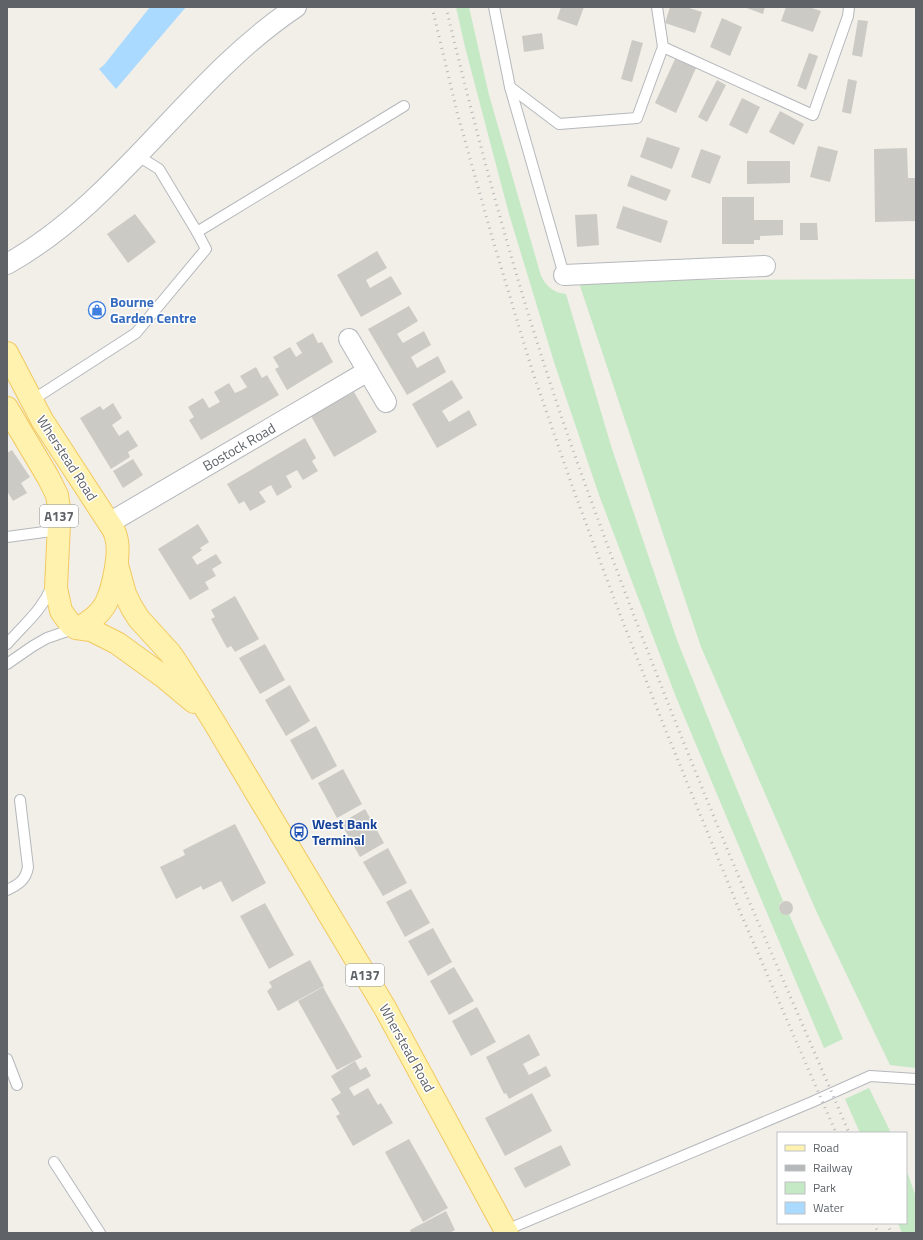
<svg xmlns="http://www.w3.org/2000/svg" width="923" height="1240" viewBox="0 0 923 1240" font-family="'Titillium Web',sans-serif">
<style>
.green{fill:#c5e8c5}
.water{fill:#aadaff}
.building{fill:#cccac5}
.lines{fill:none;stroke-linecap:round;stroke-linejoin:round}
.service-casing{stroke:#b5b8bc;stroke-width:12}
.minor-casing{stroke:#b5b8bc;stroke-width:22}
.primary-casing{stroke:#f2c960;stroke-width:24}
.service{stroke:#fff;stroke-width:10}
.minor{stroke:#fff;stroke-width:20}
.primary{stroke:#fff2af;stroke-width:22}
.rail{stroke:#b6b7b8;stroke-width:3;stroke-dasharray:1 5;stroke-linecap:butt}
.labels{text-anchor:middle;stroke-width:3;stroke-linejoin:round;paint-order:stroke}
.shield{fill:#fff;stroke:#8f9295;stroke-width:1}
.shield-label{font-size:13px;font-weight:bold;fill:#5f6368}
.shop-label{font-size:14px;font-weight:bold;fill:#366cbe;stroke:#fff;text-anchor:start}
.street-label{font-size:14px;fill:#5f6368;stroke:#fff}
.transit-label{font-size:14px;font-weight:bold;fill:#164399;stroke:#fff;text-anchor:start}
</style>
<rect width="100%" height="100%" fill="#f1efe8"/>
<g class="green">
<path d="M456,7H469L489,95L541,276C546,286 554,293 566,294L612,449L677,640L724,758L783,901L780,903L779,911L785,915L789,914L843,1039L824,1048L676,697L599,495L554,362L509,214L465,47Z"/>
<polygon points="916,279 916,1068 890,1065 818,915 701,647 579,283 693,280"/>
<polygon points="869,1088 891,1133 860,1133 845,1099"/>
<polygon points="906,1169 916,1197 916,1233 902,1233 898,1223 906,1223"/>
</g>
<polygon class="water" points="150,7 186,7 116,89 99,69 104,65"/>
<g class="building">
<polygon points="561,7 584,7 577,26 557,19"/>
<polygon points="670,7 686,7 702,12 695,33 665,23"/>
<polygon points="744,7 765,7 763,14"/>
<polygon points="786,7 809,7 821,11 813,32 781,21"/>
<polygon points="722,18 742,27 730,56 710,47"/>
<polygon points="858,20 868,21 862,57 852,55"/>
<polygon points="542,33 544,49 524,52 522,36"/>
<polygon points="632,40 643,43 632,82 621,79"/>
<polygon points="809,53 818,56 806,90 797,86"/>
<polygon points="675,59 696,68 676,113 655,103"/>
<polygon points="848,79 857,81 851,114 842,112"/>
<polygon points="717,80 726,85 707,122 698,117"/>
<polygon points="742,98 760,107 747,134 729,125"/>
<polygon points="780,111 804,124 794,145 769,132"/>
<polygon points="647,137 680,148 672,169 640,157"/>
<polygon points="818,146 838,151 830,182 810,177"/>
<polygon points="907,148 908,178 916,178 916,221 875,222 874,149"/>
<polygon points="701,149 721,156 710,184 691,177"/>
<polygon points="747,161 790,161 790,183 747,184"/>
<polygon points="631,175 671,190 666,201 627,186"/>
<polygon points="722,197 754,197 754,220 783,220 783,235 760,236 760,240 754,240 754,244 722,244"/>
<polygon points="623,206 668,221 661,243 616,228"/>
<polygon points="135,214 156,242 128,263 107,234"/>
<polygon points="597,214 599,245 577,247 575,215"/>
<polygon points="800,223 817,223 818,240 800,240"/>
<polygon points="377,251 387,268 366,280 370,288 391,276 402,294 361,317 337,275"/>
<polygon points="409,306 418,321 397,334 403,343 424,331 431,345 411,357 417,368 438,356 446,372 407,395 368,329"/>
<polygon points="313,333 318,343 322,342 333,362 287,390 275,369 279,367 273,357 290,347 296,357 302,353 296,343"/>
<polygon points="256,367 262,378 267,375 279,395 201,440 189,420 194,417 188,407 203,398 209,408 220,402 214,392 229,383 235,393 242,390 247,387 240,376"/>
<polygon points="452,380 463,398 442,411 449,422 469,410 477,425 437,448 412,404"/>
<polygon points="354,392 377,432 334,457 311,416"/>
<polygon points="113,403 122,418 112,425 119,436 128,430 138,446 128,452 130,457 111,469 80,418 100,406 103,410"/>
<polygon points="305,438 316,458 312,461 318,471 303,480 297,470 286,476 292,487 277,496 271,485 259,492 266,502 250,511 244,501 239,504 227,484"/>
<polygon points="12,450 30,477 21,483 27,493 13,501 7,491 7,453"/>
<polygon points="133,459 143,475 123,488 113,471"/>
<polygon points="198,524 209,542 200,548 202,550 192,557 197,565 216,554 222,563 212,569 216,576 205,582 209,589 190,600 158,549"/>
<polygon points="235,596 259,639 235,652 231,646 227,648 211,619 215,617 211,610"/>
<polygon points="265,644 285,680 260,694 239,658"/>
<polygon points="290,685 310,721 286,736 265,700"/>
<polygon points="316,726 337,766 312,780 290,740"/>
<polygon points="343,769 362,804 337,818 318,783"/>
<polygon points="365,809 384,843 360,857 341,823"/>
<polygon points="235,824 266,883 232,902 221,881 203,890 201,886 176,899 160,867 185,855 183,850"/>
<polygon points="388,848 407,883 383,896 363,862"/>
<polygon points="411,889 430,923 405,937 386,902"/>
<circle cx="786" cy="908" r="7"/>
<polygon points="265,903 294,955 269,969 240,916"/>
<polygon points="433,928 452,962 428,976 408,941"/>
<polygon points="310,960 324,986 278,1011 267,991 272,987 269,982"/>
<polygon points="454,967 474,1001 449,1015 430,981"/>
<polygon points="323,987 362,1057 337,1070 298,1001"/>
<polygon points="477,1007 496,1042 471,1056 452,1021"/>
<polygon points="529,1034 540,1055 523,1064 529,1075 546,1066 551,1076 509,1099 506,1093 504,1094 486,1057"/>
<polygon points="355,1061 360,1070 366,1067 371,1076 349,1088 354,1096 368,1088 378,1105 381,1103 393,1123 353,1146 336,1116 340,1114 331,1099 341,1093 331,1076"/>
<polygon points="532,1093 552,1131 505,1156 485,1118"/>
<polygon points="409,1139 448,1208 423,1222 385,1152"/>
<polygon points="561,1145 571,1165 525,1188 514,1168"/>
<polygon points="446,1211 455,1230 449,1233 411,1233 410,1230"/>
</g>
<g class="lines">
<g class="service-casing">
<g id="service">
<polyline points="494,7 510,87 564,275"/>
<polyline points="657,7 663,47"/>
<polyline points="510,87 559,124 637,118 663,47 813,115 848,16 849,7"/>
<polyline points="138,156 159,169 197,232 404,106"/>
<polyline points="31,401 136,333 206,249 197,232"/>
<polyline points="7,537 59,530"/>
<path d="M7,644C25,623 41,612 52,586"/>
<polyline points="7,664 33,646 47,638 76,628"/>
<path d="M7,890C18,885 26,880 28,867L20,800"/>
<polyline points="7,1059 17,1085"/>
<polyline points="54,1162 100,1233"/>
<polyline points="506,1230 812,1102 870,1076 916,1079"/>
</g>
</g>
<g class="minor-casing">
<g id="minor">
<path d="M7,264C121,200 188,79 296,7"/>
<polyline points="564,275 765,266"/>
<polyline points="349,339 386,402"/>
<polyline points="109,523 368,371"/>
</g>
</g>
<g class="primary-casing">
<g id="primary">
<path d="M7,353L42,420L109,523C112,527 115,532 116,537C121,552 113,589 106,603C101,613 89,623 79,627"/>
<polyline points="7,408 48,477 57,495 59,508 59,523 56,588 61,611 71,625 76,628 91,630 117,643 164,677 194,702"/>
<polyline points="117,565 125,594 132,608 139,619 170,653 179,666 214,722 385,1008 507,1233"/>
</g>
</g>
<use href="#service" class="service"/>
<use href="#minor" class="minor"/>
<use href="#primary" class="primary"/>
<g class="rail">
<polyline points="432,7 457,112 492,237 533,373 575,494 621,617 664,726 738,907 836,1133"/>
<path d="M446,7C485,171 530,334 588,492C638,630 692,766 749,901C782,978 816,1055 849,1133"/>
<polyline points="874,1223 878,1233"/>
<polyline points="887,1223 891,1233"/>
</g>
</g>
<defs>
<g id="shop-ring" transform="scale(0.9)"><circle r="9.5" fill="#fff" stroke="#3f7fe0" stroke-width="1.5"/><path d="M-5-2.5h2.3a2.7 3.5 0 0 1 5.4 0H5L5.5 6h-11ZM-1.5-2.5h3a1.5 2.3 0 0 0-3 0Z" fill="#3f7fe0"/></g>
<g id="bus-ring" transform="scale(0.9)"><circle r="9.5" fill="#fff" stroke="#1a4fb4" stroke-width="1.5"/><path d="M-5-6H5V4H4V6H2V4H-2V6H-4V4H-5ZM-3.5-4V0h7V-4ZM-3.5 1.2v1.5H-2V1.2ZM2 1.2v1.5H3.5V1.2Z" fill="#1a4fb4"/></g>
</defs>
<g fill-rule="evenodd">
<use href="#shop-ring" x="97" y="310"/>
<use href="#bus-ring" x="299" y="832"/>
</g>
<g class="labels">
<g class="shield">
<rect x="40" y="505" width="38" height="22" rx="3"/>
<rect x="346" y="964" width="38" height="22" rx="3"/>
</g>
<g class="shield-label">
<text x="59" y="521">A137</text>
<text x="365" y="980">A137</text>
</g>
<g class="shop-label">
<text x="110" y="307">Bourne<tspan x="110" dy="16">Garden Centre</tspan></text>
</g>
<g class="street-label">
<text transform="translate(239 447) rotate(-30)" y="5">Bostock Road</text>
<text transform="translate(67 458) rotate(57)" y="5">Wherstead Road</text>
<text transform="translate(407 1048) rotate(61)" y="5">Wherstead Road</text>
</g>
<g class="transit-label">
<text x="312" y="829">West Bank<tspan x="312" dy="16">Terminal</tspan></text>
</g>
</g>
<rect width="923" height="1240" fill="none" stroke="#5f6368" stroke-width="16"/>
<rect x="777" y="1132" width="130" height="92" fill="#ffffff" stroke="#bfc1c3"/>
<rect x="785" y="1145" width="20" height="6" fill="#fff2af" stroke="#bfc1c3"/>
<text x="813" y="1152" font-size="12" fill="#5f6368">Road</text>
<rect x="785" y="1165" width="20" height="6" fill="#b6b7b8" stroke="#bfc1c3"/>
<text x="813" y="1172" font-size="12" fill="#5f6368">Railway</text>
<rect x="785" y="1182" width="20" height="12" fill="#c5e8c5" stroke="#bfc1c3"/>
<text x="813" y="1192" font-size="12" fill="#5f6368">Park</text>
<rect x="785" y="1202" width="20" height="12" fill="#aadaff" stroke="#bfc1c3"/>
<text x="813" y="1212" font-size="12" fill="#5f6368">Water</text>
</svg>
